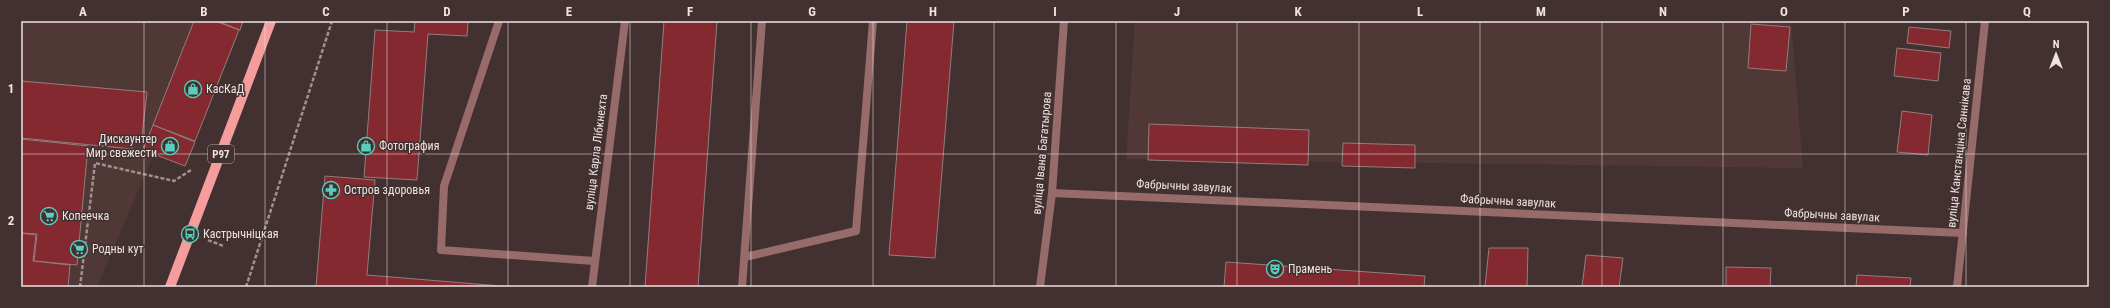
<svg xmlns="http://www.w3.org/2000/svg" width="2110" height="308" viewBox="0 0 2110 308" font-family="'Roboto Condensed',sans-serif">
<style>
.built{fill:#503837}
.building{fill:#83292f;stroke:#937e7d}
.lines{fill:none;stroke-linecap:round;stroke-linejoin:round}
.path{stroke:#9f9190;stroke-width:2.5;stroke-dasharray:4 2;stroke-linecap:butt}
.service{stroke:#966b6a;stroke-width:8}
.minor{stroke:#966b6a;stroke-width:8}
.primary{stroke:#f49d9c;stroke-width:10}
.grid{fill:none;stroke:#eee2e2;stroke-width:1;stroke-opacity:0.55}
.labels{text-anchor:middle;stroke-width:3;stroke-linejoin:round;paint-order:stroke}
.shield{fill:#423130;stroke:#baadad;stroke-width:1}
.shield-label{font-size:11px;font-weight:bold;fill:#eee2e2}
.poi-label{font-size:12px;fill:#eee2e2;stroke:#423130;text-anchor:start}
.street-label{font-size:12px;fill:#eee2e2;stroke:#423130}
.neatline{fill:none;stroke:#eee2e2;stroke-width:1.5}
.grid-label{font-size:13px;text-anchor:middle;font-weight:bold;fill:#eee2e2}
</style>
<rect width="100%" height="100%" fill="#423130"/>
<g class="built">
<polygon points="21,21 211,21 97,287 21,287"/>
<polygon points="1135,21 1791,21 1803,168 1126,159"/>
</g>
<g class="building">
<polygon points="194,21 215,21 239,30 195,141 153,125"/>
<polygon points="217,21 243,21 240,30"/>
<polygon points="415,21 468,21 467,36 428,34 417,180 364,177 375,30 414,32"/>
<polygon points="664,21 717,21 698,287 645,287"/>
<polygon points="907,21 954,21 935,258 889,255"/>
<polygon points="1751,24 1790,27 1786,71 1748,68"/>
<polygon points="1909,27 1951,31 1949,48 1907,43"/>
<polygon points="1897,48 1941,53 1938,81 1894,76"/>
<polygon points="21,81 147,92 142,136 133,135 132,149 21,138"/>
<polygon points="1902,111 1932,115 1928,155 1897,152"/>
<polygon points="1149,124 1309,130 1308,165 1148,160"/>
<polygon points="153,125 195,142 185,166 143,150"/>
<polygon points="21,139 88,146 77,265 34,261 37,234 21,233"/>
<polygon points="1343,143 1415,145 1415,168 1342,166"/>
<polygon points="325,176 375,180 367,275 513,287 316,287"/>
<polygon points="21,233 36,235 33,261 70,265 68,287 21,287"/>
<polygon points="1489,248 1528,248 1527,287 1485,287"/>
<polygon points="1586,255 1623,258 1619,287 1582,287"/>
<polygon points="1226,262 1425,276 1424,287 1224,287"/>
<polygon points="1726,267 1771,268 1770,287 1726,287"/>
<polygon points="1857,275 1911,278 1910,287 1856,287"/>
</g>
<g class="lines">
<g class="path">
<polyline points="208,240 223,246"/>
<polyline points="80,287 95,163 174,181 191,170"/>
<polyline points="246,287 332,21"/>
</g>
<g class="service">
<polyline points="499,21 444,186 441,250 594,261"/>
<polyline points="745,257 856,231 873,21"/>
<polyline points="742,287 762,21"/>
</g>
<g class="minor">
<polyline points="1052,193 1963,233"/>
<polyline points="592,287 625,21"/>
<polyline points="1040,287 1052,193 1064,21"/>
<polyline points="1957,287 1985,21"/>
</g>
<polyline class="primary" points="170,287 271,21"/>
</g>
<path class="grid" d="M144,21V287M265,21V287M387,21V287M508,21V287M630,21V287M751,21V287M873,21V287M994,21V287M1116,21V287M1237,21V287M1359,21V287M1480,21V287M1602,21V287M1723,21V287M1845,21V287M1966,21V287M21,154H2089"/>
<defs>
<g id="shop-ring" transform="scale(0.9)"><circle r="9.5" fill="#423130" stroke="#58cebf" stroke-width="1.5"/><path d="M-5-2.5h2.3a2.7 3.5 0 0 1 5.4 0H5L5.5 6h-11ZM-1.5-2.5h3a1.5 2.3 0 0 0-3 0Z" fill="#58cebf"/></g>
<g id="pharmacy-ring" transform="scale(0.9)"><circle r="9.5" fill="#423130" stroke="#58cebf" stroke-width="1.5"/><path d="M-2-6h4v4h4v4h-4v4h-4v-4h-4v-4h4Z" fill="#58cebf"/></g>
<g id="supermarket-ring" transform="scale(0.9)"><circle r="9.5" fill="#423130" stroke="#58cebf" stroke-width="1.5"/><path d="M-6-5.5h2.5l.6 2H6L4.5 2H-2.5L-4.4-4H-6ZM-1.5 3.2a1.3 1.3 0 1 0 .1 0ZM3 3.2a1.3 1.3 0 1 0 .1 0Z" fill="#58cebf"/></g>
<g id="bus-ring" transform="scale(0.9)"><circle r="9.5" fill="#423130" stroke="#58cebf" stroke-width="1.5"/><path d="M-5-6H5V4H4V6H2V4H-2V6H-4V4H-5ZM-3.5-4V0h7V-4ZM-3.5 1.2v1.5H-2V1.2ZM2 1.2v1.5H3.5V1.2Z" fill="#58cebf"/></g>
<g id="theatre-ring" transform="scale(0.9)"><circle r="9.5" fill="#423130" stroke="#58cebf" stroke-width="1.5"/><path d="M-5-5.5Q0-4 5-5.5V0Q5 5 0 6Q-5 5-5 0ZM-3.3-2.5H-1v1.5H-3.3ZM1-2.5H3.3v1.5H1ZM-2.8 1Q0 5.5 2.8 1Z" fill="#58cebf"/></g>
</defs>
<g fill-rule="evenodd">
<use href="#shop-ring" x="193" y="89"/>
<use href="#shop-ring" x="170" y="146"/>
<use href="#shop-ring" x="366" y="146"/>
<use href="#pharmacy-ring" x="331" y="190"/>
<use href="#supermarket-ring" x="49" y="216"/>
<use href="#bus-ring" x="190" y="234"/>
<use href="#supermarket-ring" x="79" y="249"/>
<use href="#theatre-ring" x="1275" y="269"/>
</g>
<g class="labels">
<rect class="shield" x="208" y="145" width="26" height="18" rx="3"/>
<g class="shield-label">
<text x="221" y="158">Р97</text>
</g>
<g class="poi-label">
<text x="206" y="93">КасКаД</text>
<text x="157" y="143" text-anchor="end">Дискаунтер<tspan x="157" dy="14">Мир свежести</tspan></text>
<text x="379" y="150">Фотография</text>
<text x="344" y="194">Остров здоровья</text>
<text x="62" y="220">Копеечка</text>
<text x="203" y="238">Кастрычніцкая</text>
<text x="92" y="253">Родны кут</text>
<text x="1288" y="273">Прамень</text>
</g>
<g class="street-label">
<text transform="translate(596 152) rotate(-83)" y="4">вуліца Карла Лібкнехта</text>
<text transform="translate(1042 153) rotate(-85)" y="4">вуліца Івана Багатырова</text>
<text transform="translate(1959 153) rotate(-84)" y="4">вуліца Канстанціна Саннікава</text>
<text transform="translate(1184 186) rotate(3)" y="4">Фабрычны завулак</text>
<text transform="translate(1508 201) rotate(3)" y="4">Фабрычны завулак</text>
<text transform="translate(1832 215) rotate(3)" y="4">Фабрычны завулак</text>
</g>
</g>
<rect width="2110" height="308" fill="none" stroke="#423130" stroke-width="44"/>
<g transform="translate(2056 54)" stroke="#423130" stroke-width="3" paint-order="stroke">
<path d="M0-3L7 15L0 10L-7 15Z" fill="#eee2e2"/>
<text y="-6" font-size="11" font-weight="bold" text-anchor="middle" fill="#eee2e2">N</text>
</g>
<rect x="22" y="22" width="2066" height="264" class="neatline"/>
<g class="grid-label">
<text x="83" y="16">A</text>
<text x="204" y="16">B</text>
<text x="326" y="16">C</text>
<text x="447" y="16">D</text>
<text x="569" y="16">E</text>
<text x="690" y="16">F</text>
<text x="812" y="16">G</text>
<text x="933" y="16">H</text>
<text x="1055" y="16">I</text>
<text x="1177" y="16">J</text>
<text x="1298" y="16">K</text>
<text x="1420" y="16">L</text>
<text x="1541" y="16">M</text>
<text x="1663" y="16">N</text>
<text x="1784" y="16">O</text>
<text x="1906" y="16">P</text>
<text x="2027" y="16">Q</text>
<text x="11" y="93">1</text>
<text x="11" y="225">2</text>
</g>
</svg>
